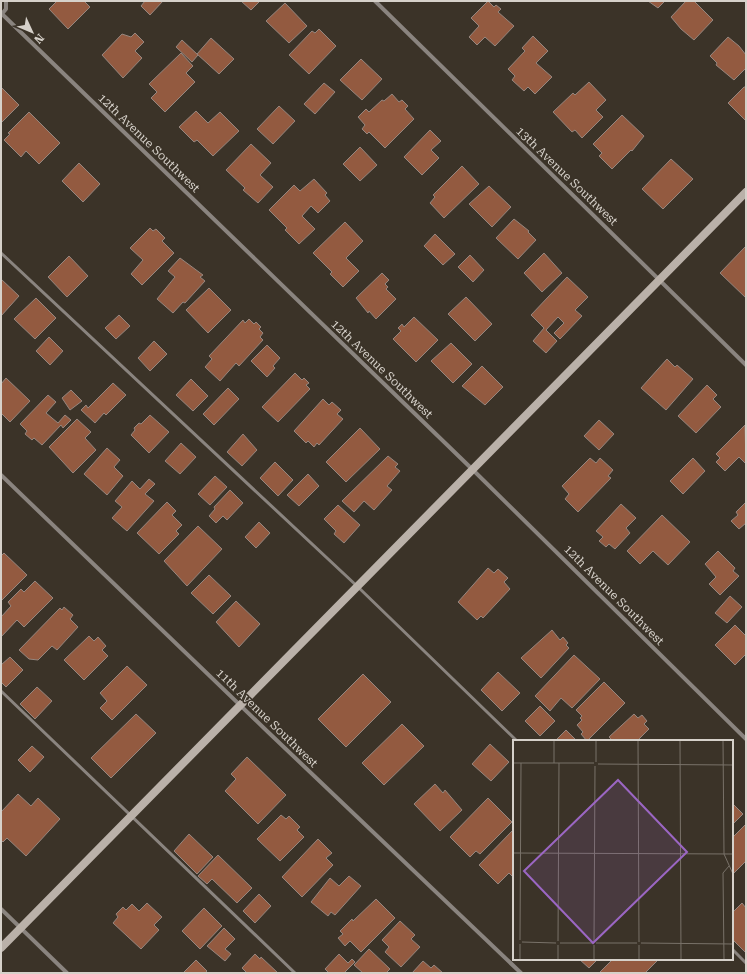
<svg xmlns="http://www.w3.org/2000/svg" width="747" height="974" viewBox="0 0 747 974" font-family="'Roboto Serif',serif">
<style>
.building{fill:#935a40;stroke:#96867e}
.lines{fill:none;stroke-linecap:round;stroke-linejoin:round}
.lane{stroke:#8a847f;stroke-width:3}
.street{stroke:#8a847f;stroke-width:4}
.secondary{stroke:#bab1a9;stroke-width:8}
.labels{text-anchor:middle;stroke-width:3;stroke-linejoin:round;paint-order:stroke}
.street-label{font-size:12px;fill:#d6d1ca;stroke:#3b3328}
.inset-road{fill:none;stroke:#797269;stroke-width:1}
.view{fill:#9b66c3;fill-opacity:0.15;stroke:#9b66c3;stroke-width:2}
.inset-edge{fill:none;stroke:#d6d1ca;stroke-width:2}
</style>
<rect width="100%" height="100%" fill="#3b3328"/>
<g class="building">
<polygon points="57,1 84,1 90,7 68,29 49,9"/>
<polygon points="145,1 163,1 150,15 141,6"/>
<polygon points="241,1 260,1 251,10"/>
<polygon points="488,1 494,7 496,5 501,9 498,12 514,26 495,46 485,37 477,45 469,37 479,26 471,18"/>
<polygon points="648,1 665,1 658,8"/>
<polygon points="686,1 694,1 713,20 694,40 681,29 671,17"/>
<polygon points="285,3 307,26 289,43 266,21"/>
<polygon points="319,29 336,46 309,74 289,55 312,31 315,33"/>
<polygon points="135,33 144,42 135,51 142,58 123,78 102,55 122,34 131,37"/>
<polygon points="533,36 548,51 536,63 552,77 535,94 528,87 524,91 512,80 515,76 508,69 525,51 522,48"/>
<polygon points="728,37 739,46 746,55 746,68 734,80 716,65 717,63 710,56"/>
<polygon points="211,38 234,59 219,74 197,54"/>
<polygon points="182,40 198,55 192,62 176,47"/>
<polygon points="181,53 193,66 186,73 195,82 165,112 151,98 157,92 149,84"/>
<polygon points="361,59 382,79 362,100 340,80"/>
<polygon points="589,82 606,100 596,110 603,117 582,138 575,130 572,132 553,112 573,93 575,95"/>
<polygon points="324,83 335,92 315,114 304,104"/>
<polygon points="1,87 19,105 1,123"/>
<polygon points="744,87 746,87 746,121 728,103"/>
<polygon points="392,94 399,102 402,100 408,106 405,109 414,119 385,148 369,132 367,134 362,129 365,125 358,117 366,109 369,112 382,100 384,101"/>
<polygon points="279,106 295,121 273,144 257,129"/>
<polygon points="196,111 208,123 220,112 239,131 213,156 197,140 194,142 179,127"/>
<polygon points="29,112 60,143 39,164 26,151 21,157 4,140 10,134 8,133"/>
<polygon points="622,115 644,136 632,151 631,150 612,169 599,156 602,153 593,144"/>
<polygon points="430,130 441,141 431,150 439,158 422,175 404,157"/>
<polygon points="251,144 271,163 260,175 273,187 258,203 243,190 245,188 226,170"/>
<polygon points="360,147 377,165 360,181 343,164"/>
<polygon points="671,159 693,179 663,209 642,189"/>
<polygon points="79,163 100,184 83,202 62,181"/>
<polygon points="462,166 479,184 444,218 430,203 435,197 433,195"/>
<polygon points="314,179 327,193 325,195 330,201 318,213 311,206 302,216 315,229 299,244 285,230 287,228 269,210 294,185 300,191"/>
<polygon points="489,186 511,207 492,227 469,204"/>
<polygon points="514,219 529,231 528,232 536,240 518,259 496,238"/>
<polygon points="345,222 363,241 346,258 359,271 343,287 330,274 332,272 313,253"/>
<polygon points="150,228 153,231 156,229 165,238 162,241 174,253 142,285 131,274 143,260 130,248"/>
<polygon points="435,234 455,254 443,265 424,246"/>
<polygon points="745,247 746,248 746,298 720,273"/>
<polygon points="544,253 562,273 542,292 524,273"/>
<polygon points="470,255 484,270 473,282 458,267"/>
<polygon points="69,256 88,276 67,297 48,277"/>
<polygon points="180,258 203,275 200,277 205,281 185,303 183,302 173,313 157,299 175,277 168,271"/>
<polygon points="382,273 389,280 385,284 388,287 386,289 396,299 376,319 369,311 368,313 356,298"/>
<polygon points="567,277 588,297 575,310 582,316 560,339 554,333 564,323 558,317 546,330 557,341 546,353 533,341 544,328 531,315"/>
<polygon points="1,279 19,296 1,316"/>
<polygon points="209,288 231,310 208,333 186,310"/>
<polygon points="466,297 492,324 475,341 448,314"/>
<polygon points="36,298 56,318 35,339 14,319"/>
<polygon points="119,315 130,326 116,339 105,328"/>
<polygon points="414,317 438,340 416,362 393,339 401,331 398,328 402,324 404,327"/>
<polygon points="249,319 254,324 256,322 261,327 259,329 263,333 260,337 263,340 239,366 236,363 220,381 205,367 212,359 209,356 243,320 245,323"/>
<polygon points="49,337 63,351 50,365 36,351"/>
<polygon points="154,341 167,354 150,371 138,358"/>
<polygon points="451,343 472,364 453,383 431,361"/>
<polygon points="267,345 280,358 273,366 275,368 267,377 251,361"/>
<polygon points="667,359 675,367 677,365 693,379 666,410 641,388"/>
<polygon points="482,366 503,387 485,405 462,386"/>
<polygon points="295,373 302,380 304,378 309,383 306,385 310,389 278,422 262,407"/>
<polygon points="6,378 30,401 10,422 1,413 1,384"/>
<polygon points="191,379 208,396 193,411 176,395"/>
<polygon points="113,383 126,395 106,415 104,413 95,423 81,410 86,405 88,408"/>
<polygon points="707,385 717,395 713,399 721,407 696,433 678,416"/>
<polygon points="228,388 239,399 214,425 203,414"/>
<polygon points="71,390 82,401 70,410 62,398"/>
<polygon points="48,395 56,402 46,413 58,423 65,415 71,420 63,428 61,425 42,445 34,438 32,440 25,434 27,431 20,424"/>
<polygon points="323,399 329,405 332,402 341,410 337,414 343,419 319,445 317,443 314,447 308,441 306,443 294,431"/>
<polygon points="150,415 169,432 149,453 131,435 135,430 134,428 139,423 141,424"/>
<polygon points="77,419 91,432 85,438 96,450 73,473 49,447"/>
<polygon points="599,420 614,434 599,450 584,436"/>
<polygon points="745,425 746,464 739,457 725,471 716,462 720,458 716,454"/>
<polygon points="360,428 380,449 346,482 326,462"/>
<polygon points="243,434 257,450 242,466 227,452"/>
<polygon points="181,443 196,457 180,474 165,461"/>
<polygon points="107,448 120,460 114,467 123,476 107,495 84,474"/>
<polygon points="388,456 398,464 395,467 400,471 387,486 392,490 374,510 364,501 354,512 342,501"/>
<polygon points="590,458 596,463 600,458 613,470 608,476 611,478 578,512 565,499 569,494 562,486"/>
<polygon points="693,458 705,471 683,494 670,481"/>
<polygon points="275,462 293,480 278,496 260,478"/>
<polygon points="308,474 319,486 299,506 287,495"/>
<polygon points="215,476 227,487 210,505 198,494"/>
<polygon points="149,479 155,484 145,494 154,501 127,531 112,518 122,507 115,501 132,481 140,489"/>
<polygon points="230,490 243,503 227,520 223,516 216,523 209,516 215,509 214,507"/>
<polygon points="167,502 176,511 172,515 182,525 176,531 179,534 159,554 137,533"/>
<polygon points="746,502 746,523 739,529 731,521 738,515 736,512"/>
<polygon points="621,504 636,518 626,528 630,533 615,549 609,544 606,547 599,541 603,537 596,531"/>
<polygon points="338,505 360,525 344,543 334,534 336,531 324,519"/>
<polygon points="662,515 690,542 668,565 653,551 640,564 627,551"/>
<polygon points="259,522 270,533 256,548 245,537"/>
<polygon points="198,526 222,549 187,586 164,561"/>
<polygon points="718,551 735,568 733,571 739,576 720,595 709,584 716,577 705,564"/>
<polygon points="4,553 27,575 1,601 1,556"/>
<polygon points="488,568 494,573 498,569 508,578 504,582 510,589 483,618 481,616 477,620 458,602"/>
<polygon points="209,575 231,596 213,614 191,593"/>
<polygon points="35,581 53,598 24,627 17,620 1,637 1,617 11,606 8,602 21,589 24,592"/>
<polygon points="730,596 742,607 727,623 715,613"/>
<polygon points="236,601 260,624 239,647 216,622"/>
<polygon points="64,607 73,615 70,619 78,627 57,650 52,646 38,660 29,659 19,650 60,608 62,610"/>
<polygon points="735,625 746,636 746,654 735,665 715,645"/>
<polygon points="552,630 560,640 563,637 568,643 566,645 569,648 541,678 521,658"/>
<polygon points="89,636 94,641 98,637 106,646 102,650 108,656 84,680 64,660"/>
<polygon points="574,655 600,679 572,708 561,698 550,711 535,696"/>
<polygon points="10,657 23,670 6,687 1,682 1,665"/>
<polygon points="127,666 147,685 112,720 100,708 107,701 100,693"/>
<polygon points="498,672 520,693 502,711 481,690"/>
<polygon points="363,674 391,702 346,747 318,719"/>
<polygon points="604,682 625,703 587,741 581,734 583,732 577,725 582,720 580,718 582,716 576,710"/>
<polygon points="37,687 52,701 35,719 20,704"/>
<polygon points="540,706 555,721 540,736 525,721"/>
<polygon points="136,714 156,733 111,778 91,758"/>
<polygon points="634,714 638,718 642,715 647,721 644,724 649,729 637,741 613,741 609,737"/>
<polygon points="402,724 424,746 384,785 362,763"/>
<polygon points="566,730 577,741 555,741"/>
<polygon points="490,744 509,762 491,781 472,764"/>
<polygon points="32,746 44,757 30,772 18,760"/>
<polygon points="247,757 286,795 258,824 225,791 236,779 231,774"/>
<polygon points="435,784 443,793 445,790 462,810 440,831 414,804"/>
<polygon points="18,794 31,806 38,798 60,819 26,856 7,838 3,842 1,840 1,812"/>
<polygon points="488,798 512,822 480,854 476,851 470,857 450,837"/>
<polygon points="732,803 743,814 732,825"/>
<polygon points="281,815 286,819 289,816 300,827 297,830 304,837 280,861 257,839"/>
<polygon points="746,824 746,861 732,875 732,838"/>
<polygon points="514,829 514,876 513,877 509,873 498,884 479,865"/>
<polygon points="189,834 213,857 197,874 174,851"/>
<polygon points="318,839 332,853 326,858 333,865 302,897 282,877"/>
<polygon points="218,855 252,888 237,903 212,879 207,884 198,876"/>
<polygon points="349,876 361,886 335,915 331,912 328,916 311,902 330,878 339,886"/>
<polygon points="259,894 271,906 255,923 243,911"/>
<polygon points="376,899 395,918 361,952 350,941 345,946 338,938 343,934 340,931 352,919 353,921"/>
<polygon points="147,903 162,917 154,925 159,930 141,949 113,923 118,917 116,914 123,907 126,910 132,904 139,911"/>
<polygon points="742,903 746,908 746,953 732,939 732,913"/>
<polygon points="204,908 222,926 200,949 182,931"/>
<polygon points="400,921 415,935 411,939 420,947 401,967 385,952 389,947 382,940"/>
<polygon points="224,928 235,939 225,949 231,954 225,961 207,946"/>
<polygon points="369,949 390,969 386,973 363,973 354,965"/>
<polygon points="255,954 260,959 261,957 278,973 247,973 242,968"/>
<polygon points="339,954 348,963 352,959 355,962 344,973 329,973 325,969"/>
<polygon points="579,959 598,959 589,968"/>
<polygon points="613,959 656,959 658,960 645,973 599,973"/>
<polygon points="196,960 207,971 205,973 183,973"/>
<polygon points="423,961 431,968 434,965 443,973 412,973"/>
</g>
<g class="lines">
<g class="lane">
<polyline points="1,253 358,587 517,741"/>
<polyline points="1,691 295,973"/>
<polyline points="732,949 746,963"/>
</g>
<g class="street">
<polyline points="375,1 746,365"/>
<polyline points="2,14 472,469 746,739"/>
<polyline points="1,15 6,9 6,1"/>
<polyline points="1,475 268,732 521,973"/>
<polyline points="1,909 67,973"/>
</g>
<polyline class="secondary" points="1,948 746,192"/>
</g>
<g class="labels">
<g class="street-label">
<text transform="translate(149 143) rotate(44)" y="4">12th Avenue Southwest</text>
<text transform="translate(567 176) rotate(44)" y="4">13th Avenue Southwest</text>
<text transform="translate(382 369) rotate(44)" y="4">12th Avenue Southwest</text>
<text transform="translate(614 595) rotate(45)" y="4">12th Avenue Southwest</text>
<text transform="translate(267 718) rotate(44)" y="4">11th Avenue Southwest</text>
</g>
</g>
<g transform="translate(513 740)">
<rect width="220" height="220" fill="#3b3328"/>
<path class="inset-road" d="M41,0V23M83,0V22M125,0L126,202M167,0L168,220M210,0L211,114L220,134M0,23H81M85,24L220,25M0,113L220,114M7,200L8,23M45,201L46,23M81,201L82,26M9,202L43,203M47,203H79M83,203H124M128,203L220,204M126,205V220M7,220V204M45,220V205M81,220V205M211,220L210,133L216,126"/>
<path class="view" d="M105,40L174,112L80,203L11,131Z"/>
<rect width="220" height="220" class="inset-edge"/>
</g>
<rect width="747" height="974" fill="none" stroke="#d6d1ca" stroke-width="4"/>
<g transform="translate(32 32) rotate(134)" stroke="#3b3328" stroke-width="3" paint-order="stroke">
<path d="M0-3L7 15L0 10L-7 15Z" fill="#d6d1ca"/>
<text y="-6" font-size="11" font-weight="bold" text-anchor="middle" fill="#d6d1ca">N</text>
</g>
</svg>
